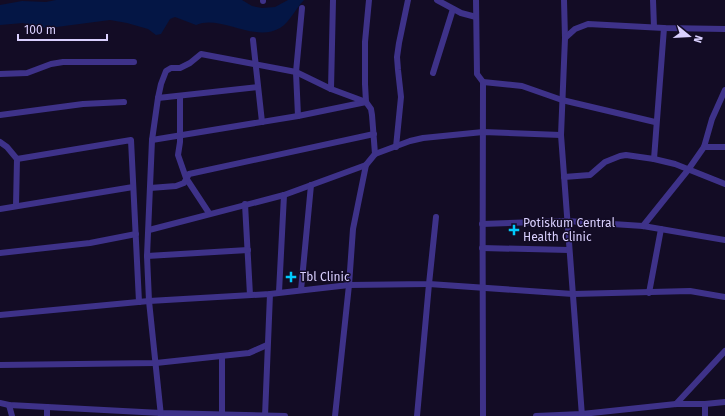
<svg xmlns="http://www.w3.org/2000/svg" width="725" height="416" viewBox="0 0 725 416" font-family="'Fira Sans',sans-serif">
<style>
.water{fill:#041645}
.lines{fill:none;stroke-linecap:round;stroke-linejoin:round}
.minor{stroke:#3e3289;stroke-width:6}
.poi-dot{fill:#00c9fb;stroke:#130c25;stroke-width:1.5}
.labels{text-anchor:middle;stroke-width:3;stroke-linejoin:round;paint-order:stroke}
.poi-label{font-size:12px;fill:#dad0ff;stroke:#130c25;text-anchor:start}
</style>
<rect width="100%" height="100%" fill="#130c25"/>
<path class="water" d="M56,0H242L252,6L262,8L275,7L288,0H304C296,8 290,22 280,28C254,43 220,14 196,25L175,17L170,19L161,34L156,35L148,29L127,23L110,20L49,28L38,27L23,23L0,25V5L22,1L46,2Z"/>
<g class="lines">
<g class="minor">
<polyline points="263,0 263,1"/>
<polyline points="369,0 365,42 365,84 366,102 371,109 372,115 375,154"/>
<polyline points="437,0 461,13 476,17"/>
<path d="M476,0L477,74L483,82C482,193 483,305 483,416"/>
<polyline points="564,0 565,38"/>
<polyline points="653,0 654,27"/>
<polyline points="253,40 262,122"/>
<polyline points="433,73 453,9"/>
<polyline points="0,74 27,73 51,64 63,62 134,62"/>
<polyline points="483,82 522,86 562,100 655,122"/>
<polyline points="331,89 333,0"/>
<polyline points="180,96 180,142 178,155 186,178 209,213"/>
<polyline points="158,98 258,87"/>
<polyline points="0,115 83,104 124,102"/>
<polyline points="298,116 296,72 302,8"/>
<polyline points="152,140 298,116 366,102"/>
<polyline points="0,142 7,147 17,159 16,206"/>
<polyline points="396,147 401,97 398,70 397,57 399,43 408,0"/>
<polyline points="704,147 725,147"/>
<polyline points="17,159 131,140 139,302"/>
<polyline points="654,159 664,28"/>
<polyline points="564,177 590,175 605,162 620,156 626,155 654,159 675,164 725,184"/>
<polyline points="150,188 176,186 184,183 189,174 374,134"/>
<polyline points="245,204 250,295"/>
<polyline points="0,209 133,187"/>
<polyline points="482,224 567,221 643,226 725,240"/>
<polyline points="643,226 688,170 704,147 712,119 725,90"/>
<polyline points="149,230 284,195 366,165 375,154 410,141 423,138 483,132 561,135"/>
<polyline points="482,248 569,250"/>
<polyline points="0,253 90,243 136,234"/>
<polyline points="147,256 248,250"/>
<polyline points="301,290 311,185"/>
<polyline points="279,292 284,195"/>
<polyline points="649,293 661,229"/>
<polyline points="0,315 149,301 270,294 349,285 429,284 436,217"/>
<polyline points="222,356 222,414"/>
<polyline points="0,365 156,363 249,353 267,345"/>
<polyline points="0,403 9,405 161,413 285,416"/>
<polyline points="676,404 725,351"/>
<polyline points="705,404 705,416"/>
<polyline points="9,405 12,416"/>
<polyline points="47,407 47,416"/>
<polyline points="161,416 149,301 147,256 152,140 158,98 161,84 166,71 171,68 180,68 190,63 201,54 296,72 331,89 366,102"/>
<polyline points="265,416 270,294"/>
<polyline points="335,416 349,285 353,229 366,165"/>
<polyline points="417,416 429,284 573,294 690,291 725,297"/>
<polyline points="536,416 582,414 676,404 705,404 725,402"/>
<polyline points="582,416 561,135 565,38 575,29 588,24 664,28 725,29"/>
</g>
</g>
<g class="poi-dot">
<path d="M512 224h4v4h4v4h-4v4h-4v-4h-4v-4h4z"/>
<path d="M289 271h4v4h4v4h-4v4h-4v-4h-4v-4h4z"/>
</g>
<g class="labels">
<g class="poi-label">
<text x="523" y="227">Potiskum Central<tspan x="523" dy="14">Health Clinic</tspan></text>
<text x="300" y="281">Tbl Clinic</text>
</g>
</g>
<g transform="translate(689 36) rotate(108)" stroke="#130c25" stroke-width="3" paint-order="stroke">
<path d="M0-3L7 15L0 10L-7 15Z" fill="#dad0ff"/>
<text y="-6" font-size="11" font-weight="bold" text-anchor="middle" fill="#dad0ff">N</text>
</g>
<path d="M18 34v6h89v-6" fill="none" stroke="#dad0ff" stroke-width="2"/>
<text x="24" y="34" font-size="12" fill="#dad0ff" stroke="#130c25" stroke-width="3" paint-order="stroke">100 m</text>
</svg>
